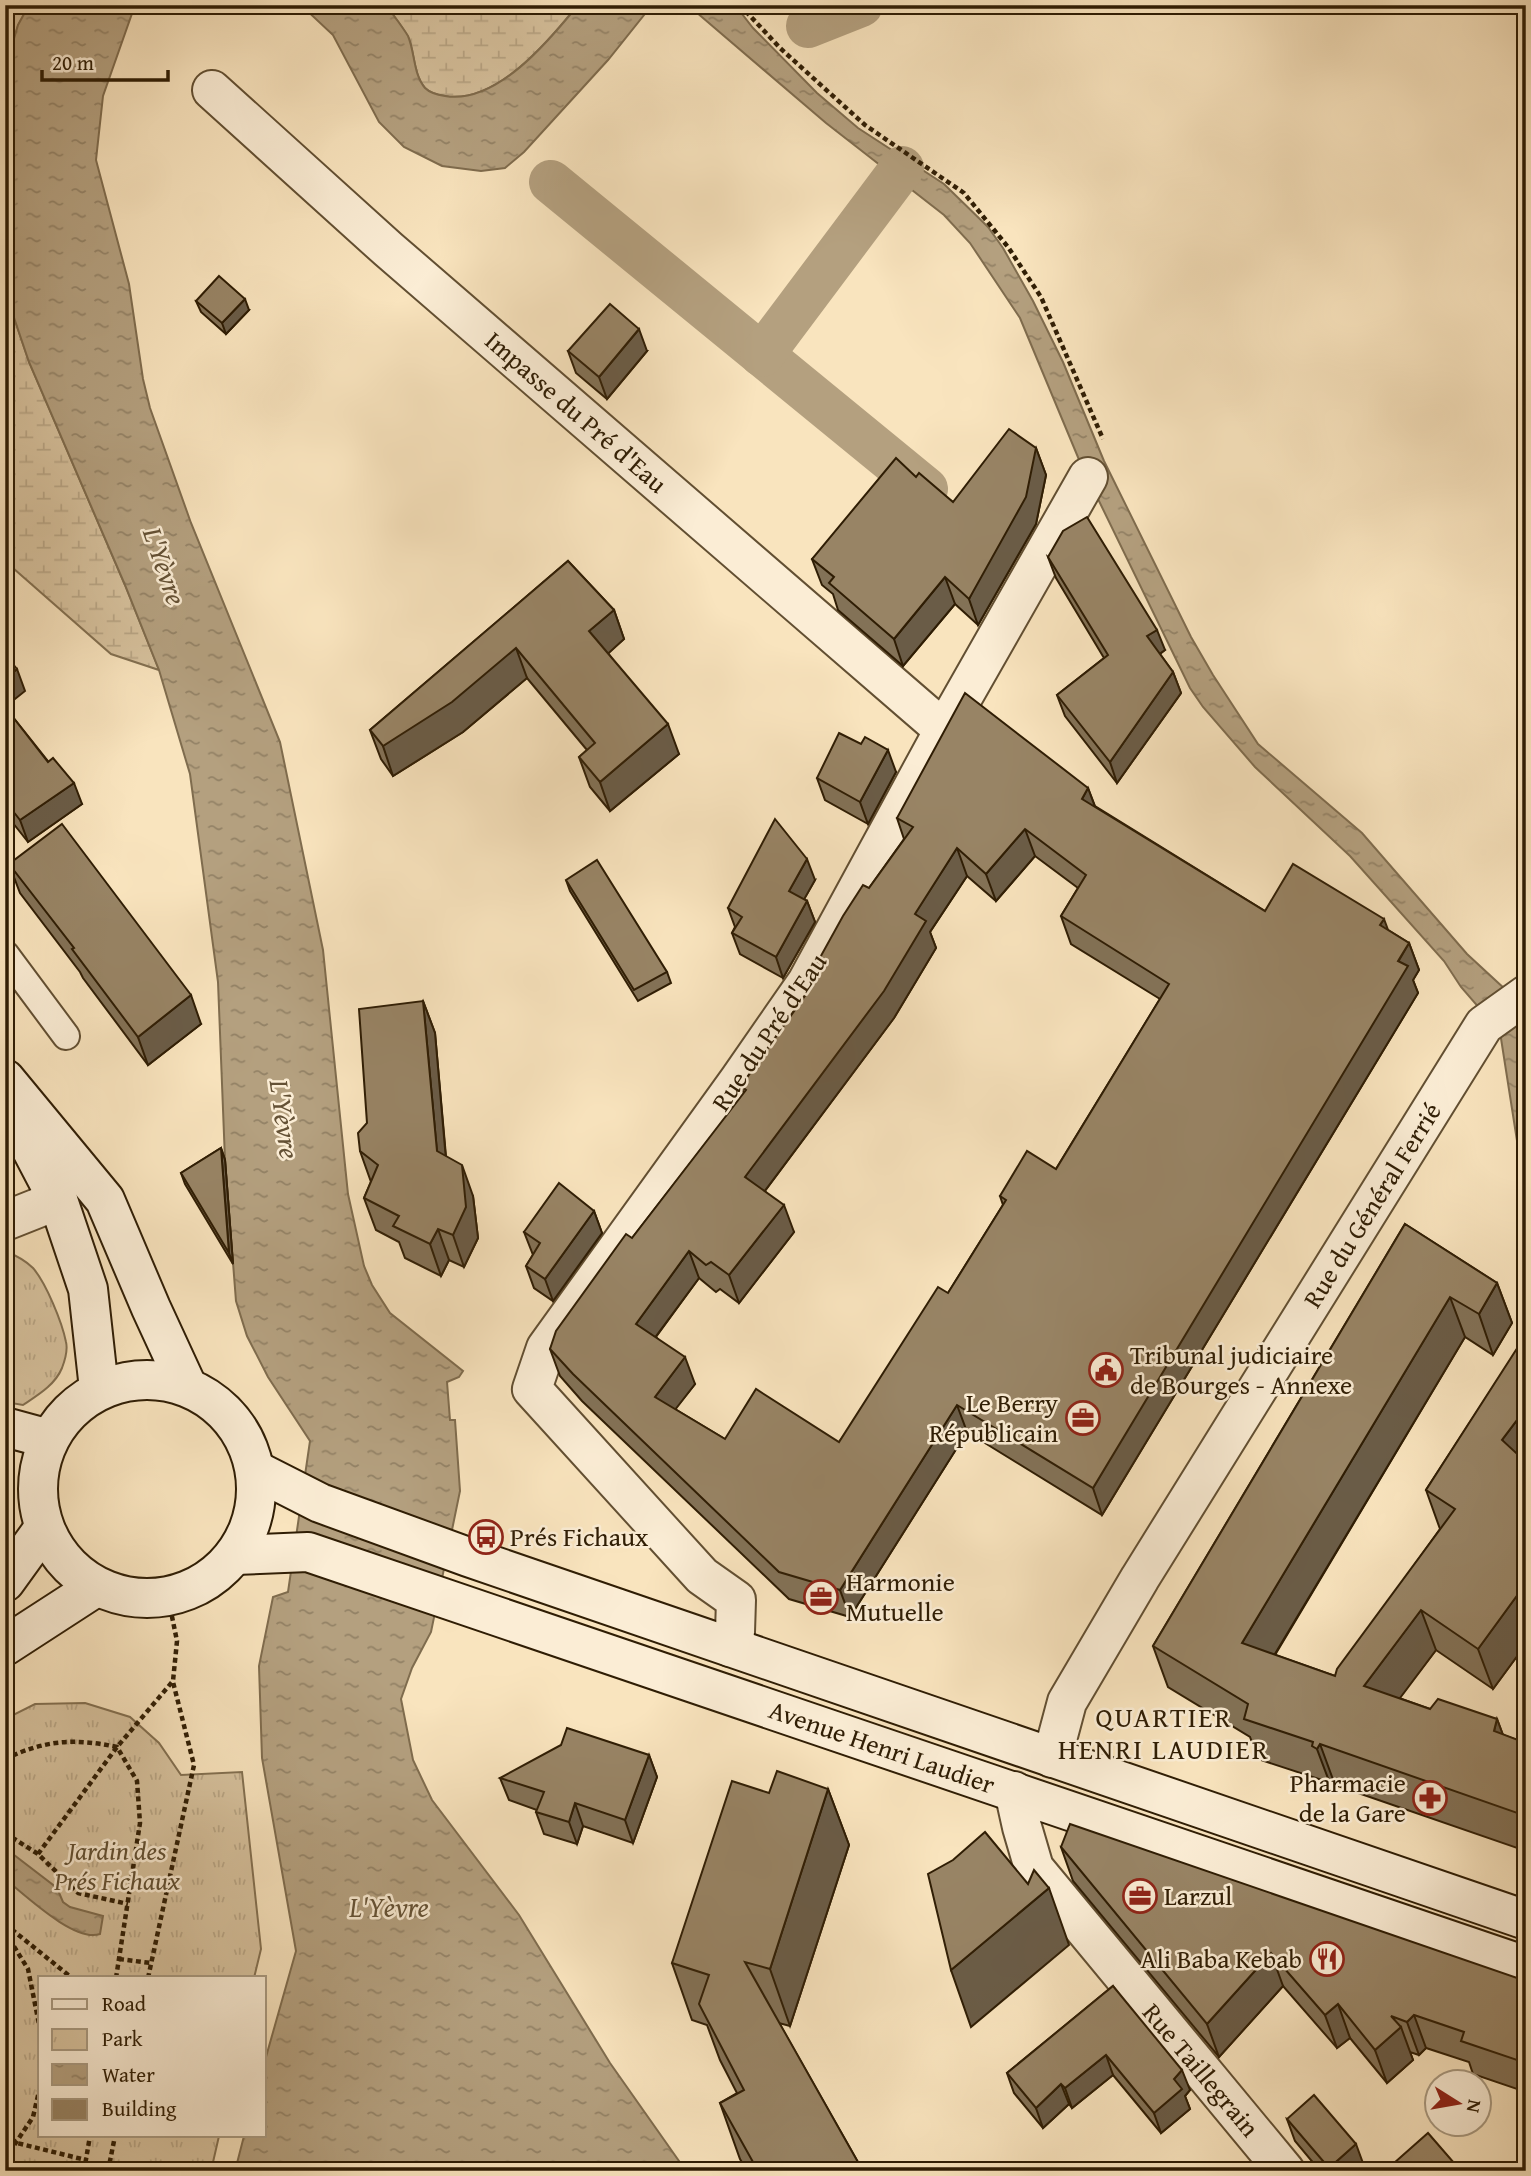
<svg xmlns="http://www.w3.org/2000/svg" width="1531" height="2176" viewBox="0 0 1531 2176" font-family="'Gentium Book Plus',serif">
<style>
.wetland{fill:url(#wetland-marsh);stroke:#837051;stroke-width:2}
.park{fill:url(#park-tufts);stroke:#837051;stroke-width:2}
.water{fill:url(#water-ripples);stroke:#7f6c4e;stroke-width:2}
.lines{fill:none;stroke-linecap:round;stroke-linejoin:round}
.canal{stroke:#b4a07f;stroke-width:44}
.lane-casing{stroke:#624f32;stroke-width:30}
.street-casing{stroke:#624f32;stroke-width:42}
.secondary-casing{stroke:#2f1d04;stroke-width:42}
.path{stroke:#2f1d04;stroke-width:4.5;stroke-dasharray:5 3.5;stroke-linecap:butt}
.lane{stroke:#fbedd5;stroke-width:26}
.street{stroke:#fbedd5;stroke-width:38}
.secondary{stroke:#fbedd5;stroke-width:38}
.wall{fill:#837257;stroke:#2f1d04;stroke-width:2;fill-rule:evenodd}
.shaded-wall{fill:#6a5c47;stroke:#2f1d04;stroke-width:2}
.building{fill:#988465;stroke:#2f1d04;stroke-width:2;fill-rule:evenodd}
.labels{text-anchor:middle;stroke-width:5;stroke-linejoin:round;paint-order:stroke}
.street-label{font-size:26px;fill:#2f1d04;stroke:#fbedd5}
.poi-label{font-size:26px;fill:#2f1d04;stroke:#fbedd5;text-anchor:start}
.park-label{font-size:26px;font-style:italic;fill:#614f32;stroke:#fbedd5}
.water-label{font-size:28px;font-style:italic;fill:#645135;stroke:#fbedd5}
.neighbourhood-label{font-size:28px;letter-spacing:2px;fill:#2f1d04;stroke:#fbedd5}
</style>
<defs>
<pattern id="wetland-marsh" width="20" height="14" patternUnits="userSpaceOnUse" patternTransform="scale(1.75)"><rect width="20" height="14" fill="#d7c29e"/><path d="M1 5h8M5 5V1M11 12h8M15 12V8" fill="none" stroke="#b9a686"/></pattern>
<pattern id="park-tufts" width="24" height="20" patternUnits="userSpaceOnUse" patternTransform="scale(1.75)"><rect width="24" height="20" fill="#d7c29e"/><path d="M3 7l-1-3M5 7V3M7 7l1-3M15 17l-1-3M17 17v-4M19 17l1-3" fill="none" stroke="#b9a686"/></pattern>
<pattern id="water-ripples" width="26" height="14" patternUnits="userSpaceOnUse" patternTransform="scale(1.75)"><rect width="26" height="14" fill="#b4a07f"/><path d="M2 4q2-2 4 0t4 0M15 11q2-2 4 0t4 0" fill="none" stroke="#938266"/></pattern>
</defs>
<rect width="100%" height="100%" fill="#f9e4be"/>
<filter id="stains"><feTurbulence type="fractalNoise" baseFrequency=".00286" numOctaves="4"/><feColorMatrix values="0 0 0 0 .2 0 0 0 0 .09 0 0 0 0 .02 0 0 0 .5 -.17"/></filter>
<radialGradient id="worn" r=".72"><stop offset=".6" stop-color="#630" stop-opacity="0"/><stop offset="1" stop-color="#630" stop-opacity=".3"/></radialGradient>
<g class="wetland">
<polygon points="5,5 29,5 18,26 5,69"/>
<path d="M386,5H578C549,41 496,105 445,96C438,95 430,93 425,88C413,74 415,52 408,37C402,26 393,15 386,5Z"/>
<polygon points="5,291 29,362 125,585 159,670 111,654 5,561"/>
</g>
<g class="park">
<path d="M5,1251C15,1255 25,1260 33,1268C46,1283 62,1322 66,1342C68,1350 65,1360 62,1368C55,1385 38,1395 23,1405L5,1402Z"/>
<polygon points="85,1703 130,1717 159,1743 181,1775 242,1772 261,1949 254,1978 40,1978 40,2136 219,2136 211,2171 5,2171 5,1719 35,1704"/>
</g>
<g class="water">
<polygon points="29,5 135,5 103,96 96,160 129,284 143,379 150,408 191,523 280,742 323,950 348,1194 364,1266 372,1285 390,1313 463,1371 459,1377 447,1382 450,1420 455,1420 460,1491 431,1632 412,1668 401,1699 413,1760 432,1800 519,1915 610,2063 686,2171 235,2171 244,2136 264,2136 264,2064 296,1951 262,1758 259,1666 273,1597 288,1592 310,1441 268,1377 247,1336 236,1301 225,1160 218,982 190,774 159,670 125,585 29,362 5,291 5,69 18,25"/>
<path d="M301,5H386C393,15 402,26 408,36C415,52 413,74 425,88C430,93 438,95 445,96C496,105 549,41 578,5H652L608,60L524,152L505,168L481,171L442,166L404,147L379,122L333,35Z"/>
<polygon points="699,5 735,5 753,28 817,93 858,128 944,184 988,227 1003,248 1033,301 1063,362 1104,461 1191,637 1213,675 1258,744 1362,833 1467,954 1507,991 1526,1020 1526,1183 1523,1179 1500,1032 1461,987 1444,961 1350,856 1255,767 1203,707 1190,688 1080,462 1020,318 970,243 944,215 826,123 696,12"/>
<path d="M5,1848L57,1888L63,1902L70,1907L103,1916L100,1934C75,1943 25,1895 5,1879Z"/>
</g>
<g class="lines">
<g class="canal">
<polyline points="808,26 861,5"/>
<polyline points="551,182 926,489"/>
<polyline points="762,355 902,168"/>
</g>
<g class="lane-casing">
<polyline id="lane" points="5,954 66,1036"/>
</g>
<g class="street-casing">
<g id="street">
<polyline points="212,90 388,249 944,730"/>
<polyline points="5,1221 58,1200"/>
<polyline points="730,1647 735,1632 736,1600 702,1576 532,1389 546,1348 739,1080 807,982 944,730 1088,477"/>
<polyline points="1052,1758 1067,1702 1140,1578 1484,1025 1526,995"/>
<polyline points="1014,1791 1022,1827 1034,1868 1285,2171"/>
</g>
</g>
<g class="secondary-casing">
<g id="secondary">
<polyline points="5,1079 105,1200 151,1308 187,1386"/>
<polyline points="13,1114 58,1200 88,1289 99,1389"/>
<circle cx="147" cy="1489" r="109"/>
<polyline points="5,1427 49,1439"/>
<polyline points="255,1470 320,1503 468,1557 1526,1920"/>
<polyline points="235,1555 308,1552 1526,1966"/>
<polyline points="5,1582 44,1528"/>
<polyline points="5,1646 96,1587"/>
</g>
</g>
<g class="path">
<polyline points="740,5 780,48 865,125 964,193 1008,247 1041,297 1103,439"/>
<path d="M5,1759C45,1740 74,1738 117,1747L137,1781L140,1823L116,1978"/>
<polyline points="5,1833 38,1854 78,1893 128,1904"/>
<polyline points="38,1854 117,1747 173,1681 177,1641 168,1597"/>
<polyline points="5,1924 72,1978"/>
<polyline points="5,1932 28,1969 40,2029"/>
<polyline points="119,1959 151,1963"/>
<polyline points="148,1978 194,1765 173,1682"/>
<polyline points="5,2050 5,2051"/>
<polyline points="5,2133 17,2143 86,2160"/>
<polyline points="5,2159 33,2117 40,2087"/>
<polyline points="84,2171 90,2136"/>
<polyline points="108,2171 115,2136"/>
</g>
<use href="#lane" class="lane"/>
<use href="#street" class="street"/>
<use href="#secondary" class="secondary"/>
</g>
<g class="wall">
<polygon points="752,5 775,5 756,14"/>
<polygon points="196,301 249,310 226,334 201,312"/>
<polygon points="568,351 647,351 607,399 576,373"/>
<polygon points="1036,448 1046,475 1036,524 978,625 955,604 903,666 838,610 833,594 822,585 812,559 916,477 953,502"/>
<polygon points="1048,557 1165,650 1160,654 1173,672 1181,693 1117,783 1065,716 1057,695 1104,658 1056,578"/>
<polygon points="568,561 614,610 624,639 608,653 679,754 610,811 590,787 579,757 587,750 527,678 463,732 393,776 381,759 370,730"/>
<polygon points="5,707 82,804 28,842 5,813"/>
<polygon points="861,744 896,772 868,824 825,800 817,778"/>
<path d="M1088,788L1095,806L1265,911L1388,930L1409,943L1419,970L1413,980L1418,993L1102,1515L967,1432L850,1617L789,1599L582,1401L560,1376L550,1349L632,1238L744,1094L741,1086L815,981L812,972L869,888L904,839L897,818ZM1035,856L1078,888L1061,916L1071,944L1160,999L1056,1169L1000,1196L1003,1205L948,1293L839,1442L725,1439L675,1409L695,1384L656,1337L699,1278L716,1292L720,1289L739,1303L794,1232L765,1191L894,1018L936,948L930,932L967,876L996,901Z"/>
<polygon points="9,864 201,1024 148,1065 83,978 80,972 20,893"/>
<polygon points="566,880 667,972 671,983 638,1001 570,891"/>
<polygon points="815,880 804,899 807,901 815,922 783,978 740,954 732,933 735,927 728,908"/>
<polygon points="423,1001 435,1033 446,1156 473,1196 478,1238 464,1267 449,1260 441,1276 405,1258 399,1242 376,1230 364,1198 371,1182 360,1151 367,1123"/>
<polygon points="221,1148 225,1160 233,1264 185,1184 181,1173"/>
<polygon points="594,1211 602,1233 553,1301 534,1288 526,1266 533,1255 524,1232"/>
<polygon points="1405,1224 1497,1283 1512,1323 1493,1355 1465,1337 1275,1655 1335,1676 1440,1529 1426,1490 1526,1336 1526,1644 1493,1689 1436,1650 1399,1698 1430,1709 1497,1719 1503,1735 1526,1743 1526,1851 1335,1785 1332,1789 1326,1786 1325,1781 1258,1759 1250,1737 1168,1687 1153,1646"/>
<polygon points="649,1755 657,1777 633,1843 583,1826 577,1844 544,1834 536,1812 537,1810 509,1800 500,1778"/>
<polygon points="828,1789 849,1845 790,2026 779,2023 863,2171 747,2171 740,2159 720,2103 737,2093 720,2060 707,2025 692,2020 672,1963 769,1793"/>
<polygon points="1061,1847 1526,1981 1526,2092 1473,2074 1469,2062 1426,2048 1419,2055 1410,2052 1413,2060 1387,2083 1350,2038 1337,2048 1283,1986 1219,2057 1073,1881"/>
<polygon points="1113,1986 1190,2090 1185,2096 1190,2109 1161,2133 1113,2075 1072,2108 1069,2104 1043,2128 1014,2093 1007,2073"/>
<polygon points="1287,2119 1364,2166 1358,2171 1320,2171 1295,2141"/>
</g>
<g class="shaded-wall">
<polygon points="245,299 249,310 226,334 222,323"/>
<polygon points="639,329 647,351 607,399 599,377"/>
<polygon points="1036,448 1046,475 1036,524 978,625 969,599"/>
<polygon points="945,577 955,604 903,666 894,639"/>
<polygon points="614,610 624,639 600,661 589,631"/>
<polygon points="1157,630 1165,650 1155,657 1147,636"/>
<polygon points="516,648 527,678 463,732 393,776 383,746"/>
<polygon points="17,669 25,691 5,707 5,679"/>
<polygon points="1173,672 1181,693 1117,783 1110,762"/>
<polygon points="668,724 679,754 610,811 600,782"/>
<polygon points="888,750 896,772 868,824 860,802"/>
<polygon points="74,783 82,804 28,842 20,820"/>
<polygon points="1088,788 1098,815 1082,799"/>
<polygon points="1025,829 1035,856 996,901 986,874"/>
<polygon points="957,848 967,876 930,932 936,948 894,1018 755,1204 745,1177"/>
<polygon points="807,859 815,880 797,912 789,891"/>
<polygon points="807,901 815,922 783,978 776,957"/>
<polygon points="1384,919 1394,946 1380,925"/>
<polygon points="1409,943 1419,970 1413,980 1418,993 1102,1515 1093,1488"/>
<polygon points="191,995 201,1024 148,1065 138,1037"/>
<polygon points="423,1001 435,1033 448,1183 437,1151"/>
<polygon points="221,1148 225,1160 233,1264 229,1253"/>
<polygon points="462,1165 473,1196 478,1238 464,1267 453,1235"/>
<polygon points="784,1205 794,1232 739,1303 729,1275"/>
<polygon points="594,1211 602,1233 553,1301 545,1279"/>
<polygon points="438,1229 449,1260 441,1276 430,1244"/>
<polygon points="689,1251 699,1278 645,1351 636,1324"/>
<polygon points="1497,1283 1512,1323 1493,1355 1479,1314"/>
<polygon points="1450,1297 1465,1337 1257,1684 1242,1643"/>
<polygon points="685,1357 695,1384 664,1424 655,1397"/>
<polygon points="957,1405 967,1432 850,1617 840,1590"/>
<polygon points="1526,1408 1526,1468 1502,1440"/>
<polygon points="1524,1586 1526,1592 1526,1644 1493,1689 1478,1649"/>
<polygon points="1421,1610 1436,1650 1379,1726 1364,1686"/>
<polygon points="1497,1719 1512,1759 1494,1731"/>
<polygon points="1320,1744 1335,1785 1332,1789 1317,1749"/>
<polygon points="649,1755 657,1777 633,1843 625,1820"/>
<polygon points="828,1789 849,1845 790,2026 770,1969"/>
<polygon points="575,1803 583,1826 577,1844 569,1822"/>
<polygon points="1049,1888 1069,1945 971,2027 951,1970"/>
<polygon points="1271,1953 1283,1986 1219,2057 1207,2024"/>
<polygon points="1338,2004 1350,2038 1337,2048 1325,2015"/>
<polygon points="1414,2015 1426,2048 1419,2055 1407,2022"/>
<polygon points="1401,2027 1413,2060 1387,2083 1375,2050"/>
<polygon points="1106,2055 1113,2075 1072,2108 1065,2088"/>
<polygon points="1182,2070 1190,2090 1185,2096 1190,2109 1161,2133 1154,2113 1174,2079"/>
<polygon points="1061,2084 1069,2104 1043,2128 1036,2108"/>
<polygon points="1356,2144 1364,2166 1358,2171 1330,2171 1329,2168"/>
</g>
<g class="building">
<polygon points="219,276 245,299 222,323 196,301"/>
<polygon points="610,304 639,329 599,377 568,351"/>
<polygon points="1009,429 1036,448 1026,497 969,599 945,577 894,639 829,583 834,577 812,559 896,458 916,477 919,473 953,502"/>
<polygon points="1087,517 1157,630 1147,636 1173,672 1110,762 1057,695 1108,655 1048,557 1063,531"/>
<polygon points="568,561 614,610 589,631 668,724 600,782 579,757 595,743 516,648 452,702 383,746 370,730"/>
<polygon points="5,654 17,669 5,679"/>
<path d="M965,693L1088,788L1082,799L1265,911L1293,864L1384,919L1380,925L1409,943L1398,961L1408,966L1093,1488L957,1405L840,1590L779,1572L573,1374L550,1349L556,1331L626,1234L632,1238L746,1090L741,1086L819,976L812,972L843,916L863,885L869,888L913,827L897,818ZM1025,829L1086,875L1061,916L1169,984L1056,1169L1027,1151L1000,1196L1006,1200L948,1293L938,1287L839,1442L756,1389L725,1439L655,1397L685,1357L636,1324L689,1251L706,1265L711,1262L729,1275L784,1205L745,1177L884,991L926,921L915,914L957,848L986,874Z"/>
<polygon points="5,707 48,762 53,758 74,783 20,820 5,801"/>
<polygon points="839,733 861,744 865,737 888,750 860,802 817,778"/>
<polygon points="775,819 807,859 789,891 807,901 776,957 732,933 742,917 728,908"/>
<polygon points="62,824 191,995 138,1037 72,949 74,948 9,864"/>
<polygon points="597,860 667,972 634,990 566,880"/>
<polygon points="423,1001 437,1151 462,1165 466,1207 453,1235 438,1229 430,1244 393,1226 399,1216 364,1198 378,1165 360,1151 358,1133 367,1123 359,1009"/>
<polygon points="221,1148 229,1253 181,1173"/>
<polygon points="559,1183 594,1211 545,1279 526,1266 540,1243 524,1232"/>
<polygon points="1405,1224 1497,1283 1479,1314 1450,1297 1242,1643 1335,1676 1337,1669 1455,1509 1426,1490 1525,1336 1526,1336 1526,1408 1502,1440 1526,1462 1526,1588 1524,1586 1478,1649 1421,1610 1364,1686 1430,1709 1438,1699 1497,1719 1494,1731 1526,1743 1526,1816 1320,1744 1317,1749 1312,1746 1313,1742 1244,1719 1248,1704 1153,1646"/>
<polygon points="567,1728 649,1755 625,1820 575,1803 569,1822 536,1812 544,1792 500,1778 561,1745"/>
<polygon points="777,1771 828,1789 770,1969 745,1962 863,2171 758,2171 720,2103 744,2090 699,2004 709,1975 672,1963 732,1781 769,1793"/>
<polygon points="1070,1824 1526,1981 1526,2063 1461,2041 1464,2032 1414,2015 1407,2022 1391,2016 1401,2027 1375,2050 1338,2004 1325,2015 1271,1953 1207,2024 1061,1847"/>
<polygon points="985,1832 1028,1884 1034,1870 1049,1888 951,1970 928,1874 953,1860"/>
<polygon points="1113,1986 1182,2070 1174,2079 1182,2089 1154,2113 1106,2055 1065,2088 1061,2084 1036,2108 1007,2073"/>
<polygon points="1314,2095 1356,2144 1329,2168 1287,2119"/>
<polygon points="1428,2133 1461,2171 1385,2171"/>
</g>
<defs>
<g id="civic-ring" transform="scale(1.75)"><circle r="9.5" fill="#fbedd5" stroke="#8f2418" stroke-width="1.5"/><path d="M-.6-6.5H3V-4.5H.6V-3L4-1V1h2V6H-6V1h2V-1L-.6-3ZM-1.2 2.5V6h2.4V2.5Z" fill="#8f2418"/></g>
<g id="office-ring" transform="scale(1.75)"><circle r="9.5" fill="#fbedd5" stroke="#8f2418" stroke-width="1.5"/><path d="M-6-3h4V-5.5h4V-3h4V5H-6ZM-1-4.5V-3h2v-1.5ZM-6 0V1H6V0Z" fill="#8f2418"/></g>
<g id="bus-ring" transform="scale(1.75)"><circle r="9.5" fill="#fbedd5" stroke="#8f2418" stroke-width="1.5"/><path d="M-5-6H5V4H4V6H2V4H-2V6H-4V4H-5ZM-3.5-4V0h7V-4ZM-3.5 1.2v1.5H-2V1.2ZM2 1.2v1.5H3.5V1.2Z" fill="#8f2418"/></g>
<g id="pharmacy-ring" transform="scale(1.75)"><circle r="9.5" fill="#fbedd5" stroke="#8f2418" stroke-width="1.5"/><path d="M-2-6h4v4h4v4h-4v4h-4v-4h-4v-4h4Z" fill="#8f2418"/></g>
<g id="restaurant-ring" transform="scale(1.75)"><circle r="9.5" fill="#fbedd5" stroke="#8f2418" stroke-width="1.5"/><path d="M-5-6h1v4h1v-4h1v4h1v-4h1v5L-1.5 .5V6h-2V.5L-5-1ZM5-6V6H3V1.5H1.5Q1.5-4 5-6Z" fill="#8f2418"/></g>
</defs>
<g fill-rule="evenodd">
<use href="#civic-ring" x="1106" y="1370"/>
<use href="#office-ring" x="1083" y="1418"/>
<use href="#bus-ring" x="486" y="1537"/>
<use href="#office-ring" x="821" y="1597"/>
<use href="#pharmacy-ring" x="1430" y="1798"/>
<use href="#office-ring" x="1140" y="1896"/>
<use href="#restaurant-ring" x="1327" y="1959"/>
</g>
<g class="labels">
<g class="street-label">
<text transform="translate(576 412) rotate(41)" y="9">Impasse du Pré d'Eau</text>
<text transform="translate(769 1032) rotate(-56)" y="9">Rue du Pré d'Eau</text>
<text transform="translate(1372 1205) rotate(-58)" y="9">Rue du Général Ferrié</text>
<text transform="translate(882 1747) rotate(19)" y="9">Avenue Henri Laudier</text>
<text transform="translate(1201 2070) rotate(50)" y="9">Rue Taillegrain</text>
</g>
<g class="poi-label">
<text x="1130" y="1364">Tribunal judiciaire<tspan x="1130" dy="30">de Bourges - Annexe</tspan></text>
<text x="1058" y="1412" text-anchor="end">Le Berry<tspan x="1058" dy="30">Républicain</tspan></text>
<text x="510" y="1546">Prés Fichaux</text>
<text x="846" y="1591">Harmonie<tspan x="846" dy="30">Mutuelle</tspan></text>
<text x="1406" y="1792" text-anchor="end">Pharmacie<tspan x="1406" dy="30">de la Gare</tspan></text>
<text x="1164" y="1905">Larzul</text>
<text x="1302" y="1968" text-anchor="end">Ali Baba Kebab</text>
</g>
<g class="park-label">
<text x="117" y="1860">Jardin des<tspan x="117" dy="30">Prés Fichaux</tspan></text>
</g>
<g class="water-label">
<text transform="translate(165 566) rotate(71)" y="10">L'Yèvre</text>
<text transform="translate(285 1119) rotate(82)" y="10">L'Yèvre</text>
<text x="389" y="1917">L'Yèvre</text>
</g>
<g class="neighbourhood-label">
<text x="1164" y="1727">QUARTIER<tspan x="1164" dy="32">HENRI LAUDIER</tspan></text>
</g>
</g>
<rect width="1531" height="2176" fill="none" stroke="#f9e4be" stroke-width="28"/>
<rect x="7" y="7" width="1517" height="2162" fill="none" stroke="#2f1d04" stroke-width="3.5"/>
<rect x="14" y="14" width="1503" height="2148" fill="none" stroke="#2f1d04" stroke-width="2"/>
<rect x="38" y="1976" width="228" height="161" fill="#fbedd5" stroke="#a99a81" stroke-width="2"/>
<rect x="52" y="1999" width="35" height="10" fill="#fbedd5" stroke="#a99a81" stroke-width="2"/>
<text x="102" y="2011" font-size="21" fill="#2f1d04">Road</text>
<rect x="52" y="2029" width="35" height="21" fill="url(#park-tufts)" stroke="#a99a81" stroke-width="2"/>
<text x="102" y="2046" font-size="21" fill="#2f1d04">Park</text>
<rect x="52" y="2064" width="35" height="21" fill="url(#water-ripples)" stroke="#a99a81" stroke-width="2"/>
<text x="102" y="2082" font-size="21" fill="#2f1d04">Water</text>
<rect x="52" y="2099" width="35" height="21" fill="#988465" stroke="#a99a81" stroke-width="2"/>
<text x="102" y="2116" font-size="21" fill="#2f1d04">Building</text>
<g transform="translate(1458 2103) rotate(101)"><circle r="33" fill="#fbedd5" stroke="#a99a81" stroke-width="2"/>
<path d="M0-5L12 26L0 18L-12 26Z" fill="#8f2418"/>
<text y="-10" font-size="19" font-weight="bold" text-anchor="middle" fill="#2f1d04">N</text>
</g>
<path d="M42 70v10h126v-10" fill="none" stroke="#2f1d04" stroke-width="3.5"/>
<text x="52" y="70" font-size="21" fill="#2f1d04" stroke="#fbedd5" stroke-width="5" paint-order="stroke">20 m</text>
<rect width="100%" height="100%" filter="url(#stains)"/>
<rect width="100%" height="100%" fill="url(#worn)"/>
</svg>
